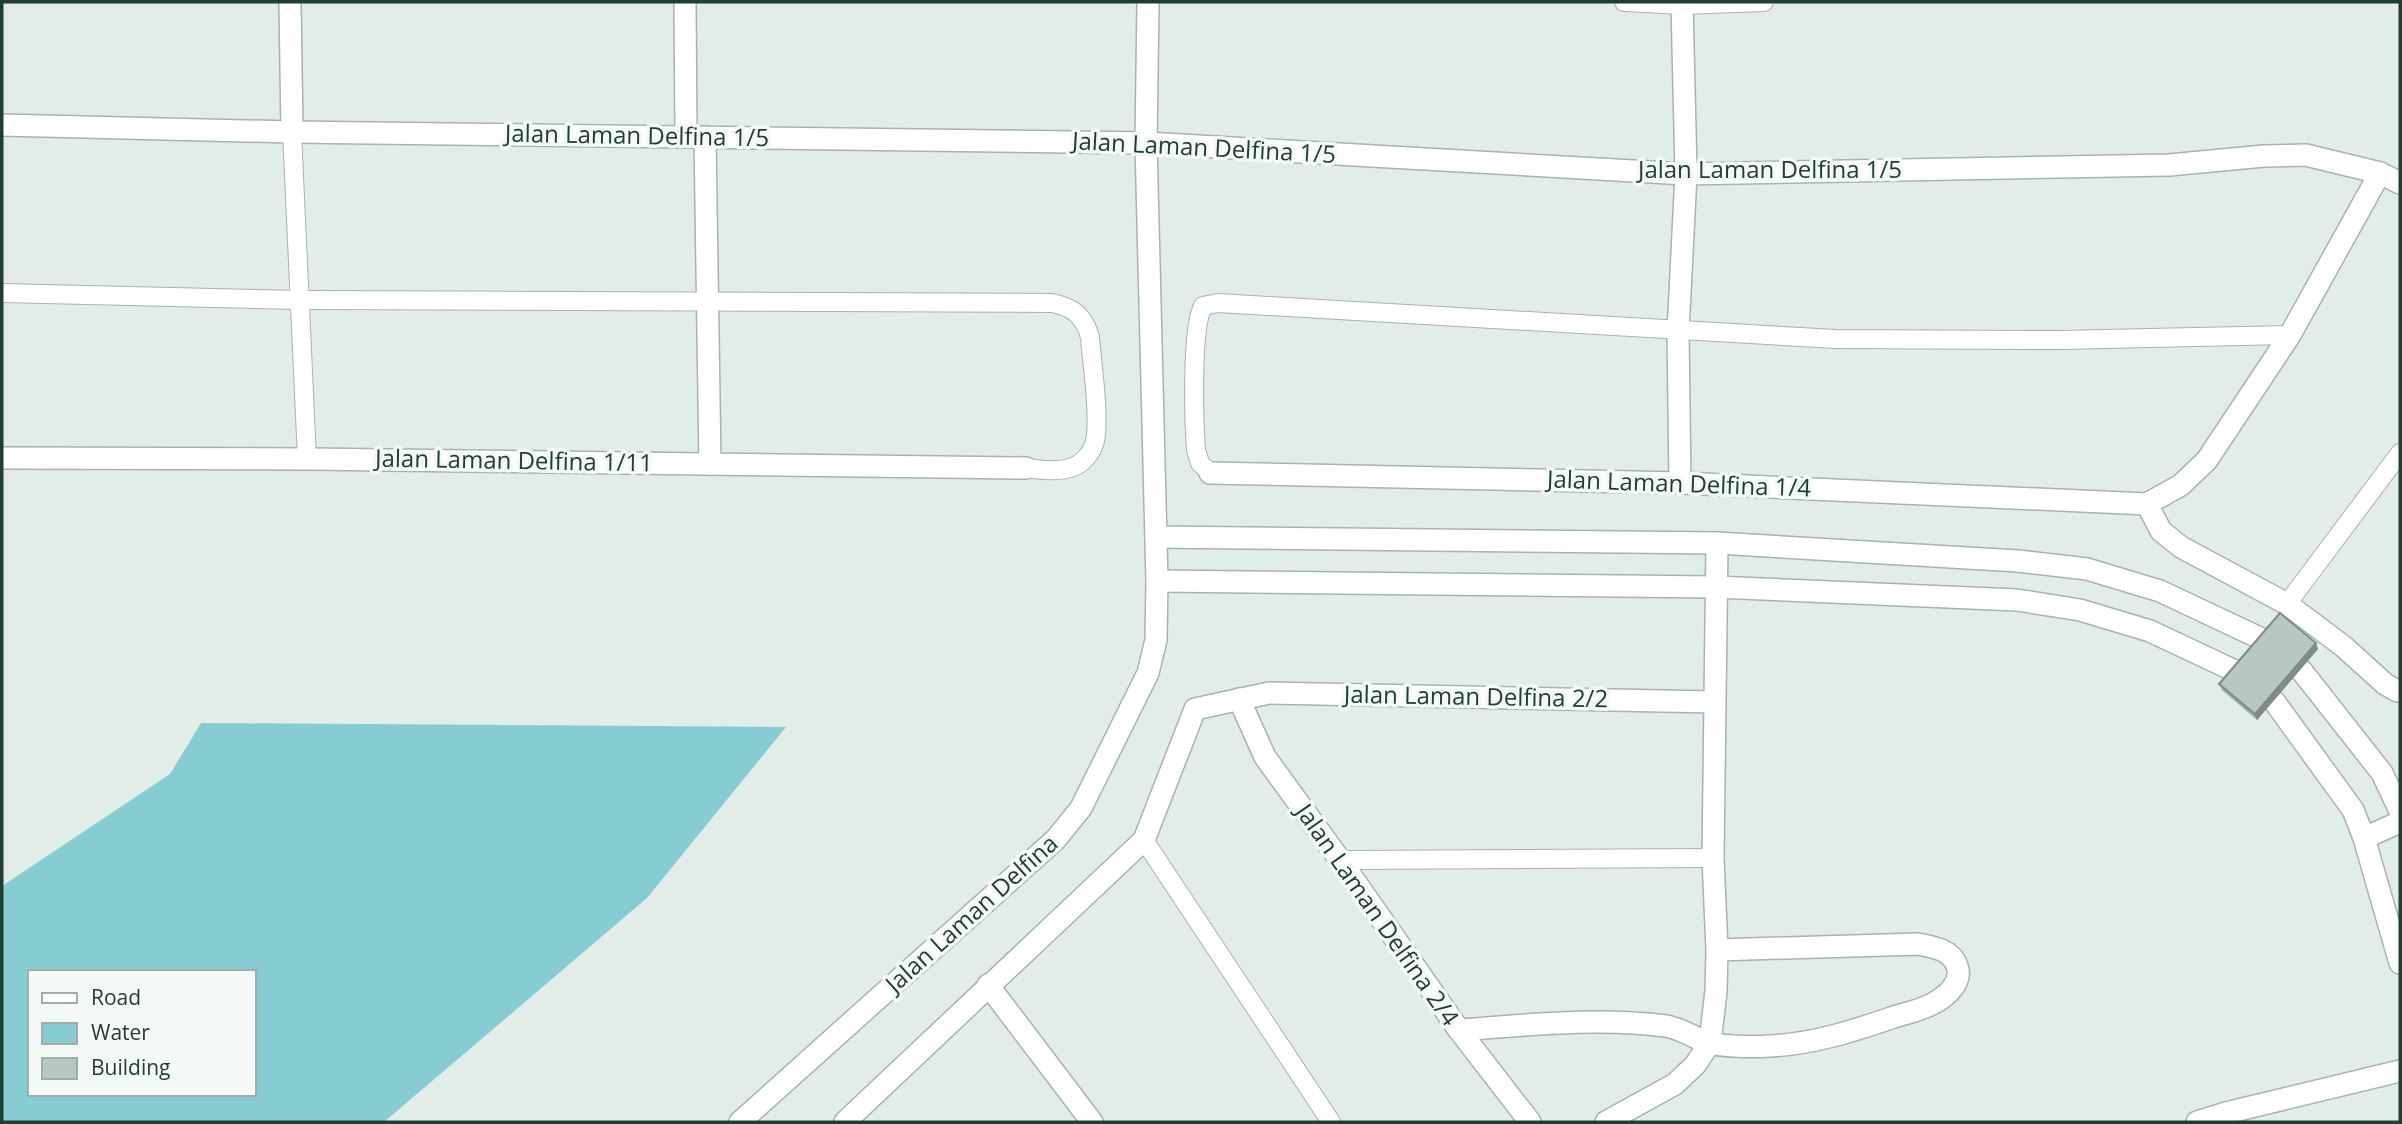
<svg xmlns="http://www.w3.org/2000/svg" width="2402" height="1124" viewBox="0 0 2402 1124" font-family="'Open Sans',sans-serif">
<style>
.water{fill:#88ccd3;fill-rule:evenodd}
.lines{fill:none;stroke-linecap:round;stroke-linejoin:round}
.lane-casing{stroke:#a4b5ae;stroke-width:20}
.street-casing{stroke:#a4b5ae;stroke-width:24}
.secondary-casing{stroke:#a0b9af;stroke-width:24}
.lane{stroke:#fff;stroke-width:18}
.street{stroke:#fff;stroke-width:21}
.secondary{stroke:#fff;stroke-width:21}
.wall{fill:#9daca5}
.shaded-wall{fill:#808c86}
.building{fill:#b7c8c0;stroke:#808c86;stroke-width:2}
.labels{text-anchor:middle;stroke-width:7;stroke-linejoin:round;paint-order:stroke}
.street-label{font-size:24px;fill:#213e35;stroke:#f3f9f5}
</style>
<rect width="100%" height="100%" fill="#e2ede7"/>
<path class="water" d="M201,723L786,727L647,898L384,1122H2V886L170,774ZM30,972H254V1094H30Z"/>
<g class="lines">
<g class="lane-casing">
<g id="lane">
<polyline points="1624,2 1682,5 1764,2"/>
<polyline points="292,132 307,459"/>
<path d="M2,293L301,300L1052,303C1073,307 1084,316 1090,337C1092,365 1100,416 1095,441C1092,453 1082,465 1070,468C1056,472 1041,470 1026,468"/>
<path d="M1210,473L1200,463L1196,450C1194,422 1191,328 1203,306L1218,303L1835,339L2059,340L2290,335"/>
<polyline points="2287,604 2400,453"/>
<polyline points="1144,840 1331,1122"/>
<polyline points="1340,860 1713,858"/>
</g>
</g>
<g class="street-casing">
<g id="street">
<polyline points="290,2 292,132"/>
<polyline points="685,2 686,137"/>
<polyline points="2,125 292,132 1146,143 1686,174 2169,165 2264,156 2306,155 2380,173 2400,183"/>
<polyline points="705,137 710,464"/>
<polyline points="2380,173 2290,335 2207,460 2181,485 2147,504 2161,531 2181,547 2287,604 2343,646 2385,684 2397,691 2400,690"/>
<polyline points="2,458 307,459 1026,468"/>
<polyline points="1210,473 1680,483 2147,504"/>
<polyline points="1680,483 1678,332 1686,174 1682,2"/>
<polyline points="1156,537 1717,543 2018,561 2087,569 2160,591 2264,640"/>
<polyline points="1157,581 1716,587 2017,600 2080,610 2150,631 2237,672"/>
<polyline points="2301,670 2382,773 2400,811"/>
<polyline points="1239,699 1265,757 1340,860 1459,1030 1530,1122"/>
<polyline points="2274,701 2353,810 2364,838 2400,963"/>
<polyline points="2364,838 2400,822"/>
<polyline points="988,985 1092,1122"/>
<path d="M1459,1030C1528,1025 1597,1017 1666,1026C1680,1028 1693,1037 1706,1042C1721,1047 1754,1047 1770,1046C1813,1044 1853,1031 1894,1017C1907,1013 1922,1010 1934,1003C1947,996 1963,982 1957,966C1951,949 1933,947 1918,944L1717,950"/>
<polyline points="740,1122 1056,839 1081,808 1148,673 1156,640 1157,581 1146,143 1148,2"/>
<polyline points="845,1122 1144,840 1195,709 1269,693 1714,702"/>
<polyline points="1606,1122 1675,1084 1695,1065 1710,1043 1716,991 1717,950 1713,858 1717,543"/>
</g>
</g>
<g class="secondary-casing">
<polyline id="secondary" points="2197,1122 2226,1113 2400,1071"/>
</g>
<use href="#lane" class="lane"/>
<use href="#street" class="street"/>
<use href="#secondary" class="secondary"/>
</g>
<polygon class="wall" points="2318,649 2257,720 2222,690 2219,684"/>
<polygon class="shaded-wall" points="2316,643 2318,649 2257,720 2255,714"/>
<polygon class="building" points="2280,613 2316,643 2255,714 2219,684"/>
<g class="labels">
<g class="street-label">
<text transform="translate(637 136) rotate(1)" y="8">Jalan Laman Delfina 1/5</text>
<text transform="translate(1204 148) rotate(3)" y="8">Jalan Laman Delfina 1/5</text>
<text x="1770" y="178">Jalan Laman Delfina 1/5</text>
<text transform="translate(514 461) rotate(1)" y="8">Jalan Laman Delfina 1/11</text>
<text transform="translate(1679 484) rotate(2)" y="8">Jalan Laman Delfina 1/4</text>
<text transform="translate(1476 697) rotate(1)" y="8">Jalan Laman Delfina 2/2</text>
<text transform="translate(972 914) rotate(-42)" y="8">Jalan Laman Delfina</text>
<text transform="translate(1377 915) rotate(55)" y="8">Jalan Laman Delfina 2/4</text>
</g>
</g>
<rect width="2402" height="1124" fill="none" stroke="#213e35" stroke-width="7"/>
<rect x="28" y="970" width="228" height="126" fill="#f3f9f5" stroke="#9faea8" stroke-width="2"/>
<rect x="42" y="993" width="35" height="10" fill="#ffffff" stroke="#9faea8" stroke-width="2"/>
<text x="91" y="1005" font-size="21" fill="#213e35">Road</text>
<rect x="42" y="1023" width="35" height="21" fill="#88ccd3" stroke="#9faea8" stroke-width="2"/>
<text x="91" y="1040" font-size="21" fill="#213e35">Water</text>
<rect x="42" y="1058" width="35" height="21" fill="#b7c8c0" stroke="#9faea8" stroke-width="2"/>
<text x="91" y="1075" font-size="21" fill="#213e35">Building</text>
</svg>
